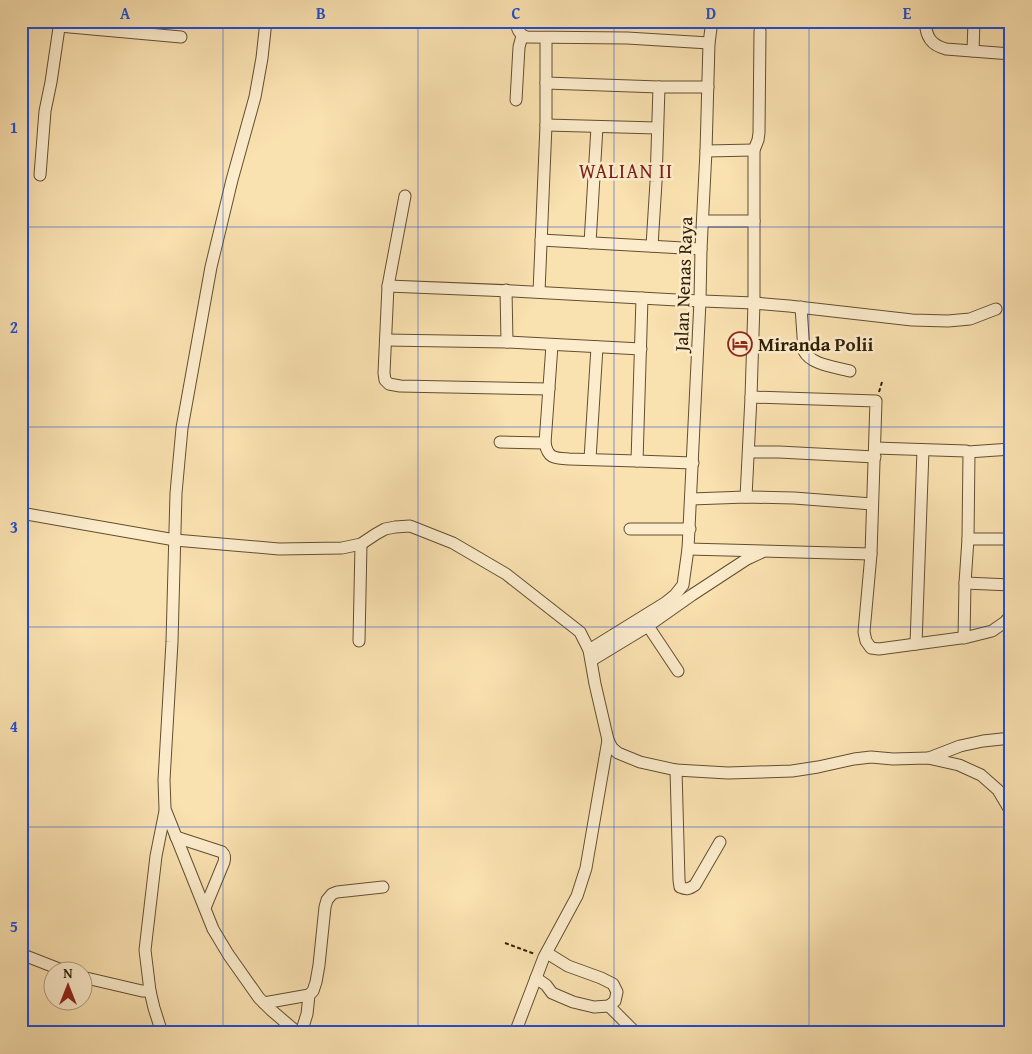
<svg xmlns="http://www.w3.org/2000/svg" width="1032" height="1054" viewBox="0 0 1032 1054" font-family="'Gentium Book Plus',serif">
<style>
.lines{fill:none;stroke-linecap:round;stroke-linejoin:round}
.minor-casing{stroke:#624f30;stroke-width:13}
.path{stroke:#2f1e05;stroke-width:2;stroke-dasharray:4 2.5;stroke-linecap:butt}
.minor{stroke:#fceccc;stroke-width:11}
.grid{fill:none;stroke:#1d4ed8;stroke-width:1;stroke-opacity:0.55}
.labels{text-anchor:middle;stroke-width:5;stroke-linejoin:round;paint-order:stroke}
.street-label{font-size:19px;fill:#2f1e05;stroke:#fceccc}
.poi-label{font-size:19px;font-weight:bold;fill:#2f1e05;stroke:#fceccc;text-anchor:start}
.neighbourhood-label{font-size:20px;letter-spacing:1px;fill:#7a1f14;stroke:#fceccc}
.neatline{fill:none;stroke:#1d4ed8;stroke-width:2}
.grid-label{font-size:16px;text-anchor:middle;font-weight:bold;fill:#1d4ed8}
</style>
<rect width="100%" height="100%" fill="#fae1b0"/>
<filter id="stains"><feTurbulence type="fractalNoise" baseFrequency=".004" numOctaves="4"/><feColorMatrix values="0 0 0 0 .2 0 0 0 0 .09 0 0 0 0 .02 0 0 0 .5 -.17"/></filter>
<radialGradient id="worn" r=".72"><stop offset=".6" stop-color="#630" stop-opacity="0"/><stop offset="1" stop-color="#630" stop-opacity=".3"/></radialGradient>
<g class="lines">
<g class="minor-casing">
<g id="minor">
<polyline points="266,21 262,58 255,97 232,180 211,267 182,428 176,493 172,642 164,780 165,809 213,929 228,954 259,998 271,1010 298,1033"/>
<path d="M516,21C517,29 519,35 527,37L627,38L709,43"/>
<path d="M925,21C926,37 931,45 946,49L1011,54"/>
<polyline points="59,26 181,37"/>
<polyline points="973,51 974,21"/>
<polyline points="546,83 659,87 708,87"/>
<polyline points="516,100 519,47 522,36"/>
<polyline points="546,125 657,128"/>
<polyline points="706,151 754,150"/>
<polyline points="40,175 45,111 51,82 60,21"/>
<polyline points="405,196 388,286 384,373 385,380 389,384 400,386 549,389"/>
<polyline points="703,221 754,221"/>
<polyline points="541,240 701,249"/>
<polyline points="590,243 597,127"/>
<polyline points="652,246 656,182 659,87"/>
<polyline points="388,286 513,291 677,300 754,303 789,306 912,320 948,321 970,319 996,309"/>
<polyline points="506,290 507,342"/>
<polyline points="539,292 546,125 546,38"/>
<path d="M801,307L804,351C811,365 836,367 850,371"/>
<polyline points="386,340 507,342 641,349"/>
<path d="M552,345L545,443C548,459 555,458 569,459L637,461L693,463"/>
<polyline points="751,397 876,401 871,554 864,632 866,641 871,648 879,649 968,637 992,631 1005,622 1011,615"/>
<polyline points="500,442 545,443"/>
<polyline points="875,448 966,451 969,453 968,539 965,583 964,638"/>
<polyline points="749,452 779,452 875,457"/>
<polyline points="968,452 1011,449"/>
<polyline points="590,459 597,347"/>
<polyline points="637,461 642,298"/>
<polyline points="746,497 751,397 754,303 754,150 758,140 759,133 760,31"/>
<polyline points="691,499 746,497 794,498 872,504"/>
<polyline points="21,513 175,540 279,549 342,548 361,544 376,534 385,529 395,527 410,526 453,543 506,574 580,632 589,650 595,684 608,740 612,748 618,753 640,762 676,770 728,773 792,771 818,767 854,759 871,757 893,759 928,758 959,765 981,775 998,790 1011,812"/>
<polyline points="630,529 690,529"/>
<polyline points="968,539 1011,539"/>
<polyline points="688,549 871,554"/>
<polyline points="965,583 1011,585"/>
<polyline points="648,626 678,671"/>
<polyline points="359,641 361,544"/>
<polyline points="916,644 923,450"/>
<polyline points="589,650 665,603 675,595 683,585 688,549 700,301 701,249 706,151 709,43 712,21"/>
<polyline points="592,660 648,626 692,595 747,559 762,552"/>
<polyline points="929,758 960,746 983,741 1011,738"/>
<path d="M676,770L679,880L680,887C687,890 689,889 695,885L720,842"/>
<path d="M176,837L222,852C225,855 225,857 224,862L205,908"/>
<polyline points="547,953 568,966 601,978 613,984 617,992 615,1001 609,1006 633,1030 633,1033"/>
<polyline points="21,954 67,972"/>
<polyline points="82,977 142,991 150,991 145,950 156,856 165,811"/>
<polyline points="536,978 546,985 552,993 573,1002 594,1007 609,1006"/>
<polyline points="150,991 154,1008 162,1033"/>
<polyline points="264,1003 309,995"/>
<polyline points="301,1033 307,1014 309,995 313,991 316,982 319,965 325,907 327,900 332,894 337,892 383,887"/>
<polyline points="515,1033 544,957 577,896 586,868 608,740"/>
</g>
</g>
<g class="path">
<polyline points="879,392 882,382"/>
<polyline points="505,943 535,954"/>
</g>
<use href="#minor" class="minor"/>
</g>
<path class="grid" d="M223,21V1033M418,21V1033M614,21V1033M809,21V1033M21,227H1011M21,427H1011M21,627H1011M21,827H1011"/>
<defs>
<g id="hotel-ring" transform="scale(1.25)"><circle r="9.5" fill="#fceccc" stroke="#8f2418" stroke-width="1.5"/><path d="M-6-4.5h1.5V1H6V5H4.5V3h-9V5H-6ZM-4 0a1.8 1.8 0 1 1 3.6 0ZM.5 0V-2.5h3Q6-2.5 6 0Z" fill="#8f2418"/></g>
</defs>
<g fill-rule="evenodd">
<use href="#hotel-ring" x="740" y="344"/>
</g>
<g class="labels">
<g class="street-label">
<text transform="translate(683 284) rotate(-88)" y="7">Jalan Nenas Raya</text>
</g>
<g class="poi-label">
<text x="758" y="351">Miranda Polii</text>
</g>
<g class="neighbourhood-label">
<text x="626" y="178">WALIAN II</text>
</g>
</g>
<rect width="1032" height="1054" fill="none" stroke="#fae1b0" stroke-width="55"/>
<g transform="translate(68 986)"><circle r="24" fill="#fceccc" stroke="#aa9a7c"/>
<path d="M0-4L9 19L0 12L-9 19Z" fill="#8f2418"/>
<text y="-8" font-size="14" font-weight="bold" text-anchor="middle" fill="#2f1e05">N</text>
</g>
<rect x="28" y="28" width="976" height="998" class="neatline"/>
<g class="grid-label">
<text x="125" y="19">A</text>
<text x="321" y="19">B</text>
<text x="516" y="19">C</text>
<text x="711" y="19">D</text>
<text x="907" y="19">E</text>
<text x="14" y="133">1</text>
<text x="14" y="333">2</text>
<text x="14" y="533">3</text>
<text x="14" y="732">4</text>
<text x="14" y="932">5</text>
</g>
<rect width="100%" height="100%" filter="url(#stains)"/>
<rect width="100%" height="100%" fill="url(#worn)"/>
</svg>
